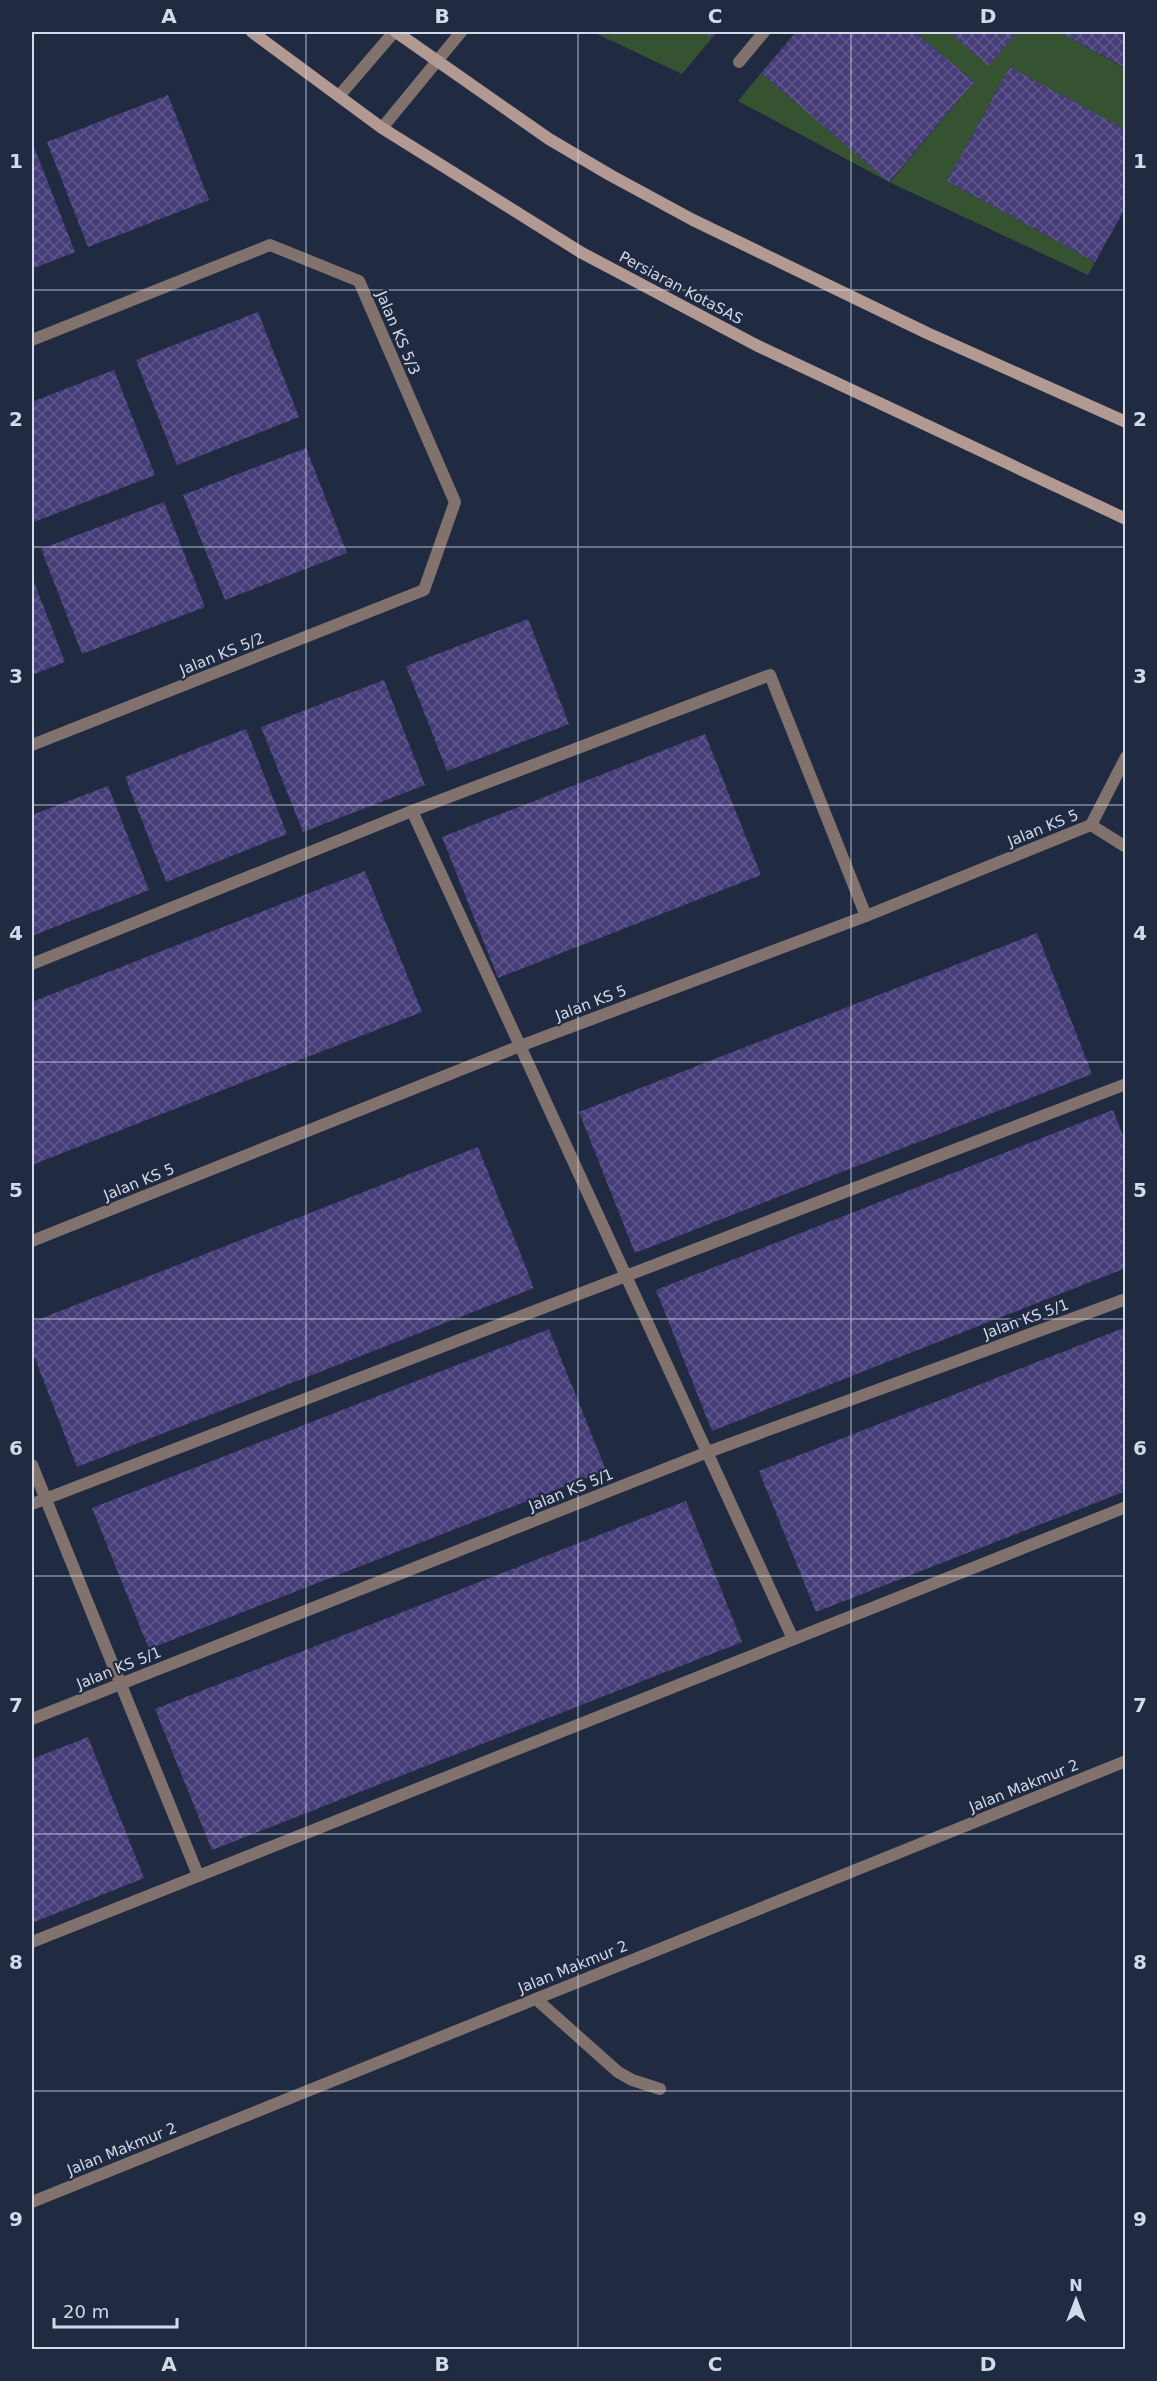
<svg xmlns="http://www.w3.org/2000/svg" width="1157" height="2381" viewBox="0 0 1157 2381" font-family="'DejaVu Sans',sans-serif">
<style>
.green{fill:#355331}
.building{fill:url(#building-cross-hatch)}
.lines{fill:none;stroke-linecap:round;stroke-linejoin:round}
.service{stroke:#81726d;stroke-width:12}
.minor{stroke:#81726d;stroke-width:12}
.secondary{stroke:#b29a93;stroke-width:12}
.grid{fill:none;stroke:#d3dae9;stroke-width:1.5;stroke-opacity:0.55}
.labels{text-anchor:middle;stroke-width:4.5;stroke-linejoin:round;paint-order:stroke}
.street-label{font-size:15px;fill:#d3dae9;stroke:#202a41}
.neatline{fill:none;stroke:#d3dae9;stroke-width:2}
.grid-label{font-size:20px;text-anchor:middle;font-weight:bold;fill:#d3dae9}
</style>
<defs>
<pattern id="building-cross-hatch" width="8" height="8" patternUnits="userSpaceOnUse" patternTransform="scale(1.5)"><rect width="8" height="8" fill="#453c78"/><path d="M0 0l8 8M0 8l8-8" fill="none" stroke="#5f588b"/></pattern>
</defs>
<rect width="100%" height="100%" fill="#202a41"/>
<g class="green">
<polygon points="593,32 703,32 712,38 682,74"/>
<polygon points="915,32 948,32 989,65 1017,32 1059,32 1125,68 1125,130 1010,67 947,181 1095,262 1088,275 889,182 738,101 761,73 890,182 974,82"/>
</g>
<g class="building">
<polygon points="703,32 717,32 712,38"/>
<polygon points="796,32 915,32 974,82 889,182 761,73"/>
<polygon points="948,32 1017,32 989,66"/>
<polygon points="1059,32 1126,32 1126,68"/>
<polygon points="1010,67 1126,130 1126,207 1095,262 947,181"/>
<polygon points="168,95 209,200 88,247 47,142"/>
<polygon points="34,147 75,252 32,269 32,148"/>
<polygon points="258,312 299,417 177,465 136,360"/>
<polygon points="114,370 155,475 34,522 32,516 32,402"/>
<polygon points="306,448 347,553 225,600 183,495"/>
<polygon points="164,502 205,607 82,654 41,549"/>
<polygon points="32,577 65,662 32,675"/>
<polygon points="528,619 569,724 447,771 406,666"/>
<polygon points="384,680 425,785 303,832 261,727"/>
<polygon points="246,729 287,834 166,882 125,777"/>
<polygon points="705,734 761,875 498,978 442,837"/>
<polygon points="108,786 149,890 32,936 32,815"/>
<polygon points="365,871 422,1012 32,1165 32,1002"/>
<polygon points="1037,933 1092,1074 635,1253 579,1112"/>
<polygon points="1113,1110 1126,1143 1126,1268 712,1431 656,1290"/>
<polygon points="478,1147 534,1288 77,1467 32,1351 32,1322"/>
<polygon points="1126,1327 1126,1491 816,1612 759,1471"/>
<polygon points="549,1329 606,1470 149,1649 92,1508"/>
<polygon points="686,1501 742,1642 212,1850 155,1709"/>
<polygon points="88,1737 144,1878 32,1923 32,1759"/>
</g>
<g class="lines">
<g class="service">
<polyline points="412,811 793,1639"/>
<polyline points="32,964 412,811 770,675 866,916"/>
<polyline points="32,1465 198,1875"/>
<polyline points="32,1504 1126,1084"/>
<polyline points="32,1942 1126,1507"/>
<polyline points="536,1999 618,2072 632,2080 660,2089"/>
</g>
<g class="minor">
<polyline points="739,62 764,32"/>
<polyline points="339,96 394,32"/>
<polyline points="382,128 461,32"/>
<polyline points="32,340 270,245 359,281 455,502 424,590 32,745"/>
<polyline points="1091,825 1126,847"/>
<polyline points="32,1241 520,1046 866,916 1091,825 1126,757"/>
<polyline points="32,1719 708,1452 1126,1299"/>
<polyline points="32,2202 1126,1761"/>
</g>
<g class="secondary">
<polyline points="252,32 382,128 582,253 756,345 1126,519"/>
<polyline points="396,32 549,139 610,175 693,220 927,333 1126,422"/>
</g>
</g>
<path class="grid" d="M306,32V2350M578,32V2350M851,32V2350M32,290H1126M32,547H1126M32,805H1126M32,1062H1126M32,1319H1126M32,1576H1126M32,1834H1126M32,2091H1126"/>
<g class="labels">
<g class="street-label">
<text transform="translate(681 288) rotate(28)" y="5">Persiaran KotaSAS</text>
<text transform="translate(398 333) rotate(67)" y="5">Jalan KS 5/3</text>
<text transform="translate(222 654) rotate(-22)" y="5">Jalan KS 5/2</text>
<text transform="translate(1043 828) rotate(-22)" y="5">Jalan KS 5</text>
<text transform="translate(591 1003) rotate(-21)" y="5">Jalan KS 5</text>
<text transform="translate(139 1182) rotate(-22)" y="5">Jalan KS 5</text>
<text transform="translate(1026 1319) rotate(-20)" y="5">Jalan KS 5/1</text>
<text transform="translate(571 1490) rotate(-22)" y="5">Jalan KS 5/1</text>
<text transform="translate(119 1668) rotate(-22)" y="5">Jalan KS 5/1</text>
<text transform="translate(1024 1786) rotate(-22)" y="5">Jalan Makmur 2</text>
<text transform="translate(573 1967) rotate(-22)" y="5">Jalan Makmur 2</text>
<text transform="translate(122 2149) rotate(-22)" y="5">Jalan Makmur 2</text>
</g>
</g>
<rect width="1157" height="2381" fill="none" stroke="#202a41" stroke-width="66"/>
<g transform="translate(1076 2300)" stroke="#202a41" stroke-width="4.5" paint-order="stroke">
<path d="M0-4.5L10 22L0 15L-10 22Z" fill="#d3dae9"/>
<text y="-9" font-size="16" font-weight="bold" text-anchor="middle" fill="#d3dae9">N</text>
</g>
<path d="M54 2318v9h123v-9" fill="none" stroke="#d3dae9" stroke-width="3"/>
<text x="63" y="2318" font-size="18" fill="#d3dae9" stroke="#202a41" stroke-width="4.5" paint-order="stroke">20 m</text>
<rect x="33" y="33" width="1091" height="2315" class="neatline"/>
<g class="grid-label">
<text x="169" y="23">A</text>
<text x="442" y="23">B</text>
<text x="715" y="23">C</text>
<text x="988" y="23">D</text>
<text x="16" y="168">1</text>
<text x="1140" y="168">1</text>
<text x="16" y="426">2</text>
<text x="1140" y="426">2</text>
<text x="16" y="683">3</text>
<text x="1140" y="683">3</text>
<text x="16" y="940">4</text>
<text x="1140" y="940">4</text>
<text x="16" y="1197">5</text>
<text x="1140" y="1197">5</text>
<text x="16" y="1455">6</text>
<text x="1140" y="1455">6</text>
<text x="16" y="1712">7</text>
<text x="1140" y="1712">7</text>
<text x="16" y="1969">8</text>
<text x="1140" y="1969">8</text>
<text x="16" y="2226">9</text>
<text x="1140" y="2226">9</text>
<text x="169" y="2371">A</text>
<text x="442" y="2371">B</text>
<text x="715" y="2371">C</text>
<text x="988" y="2371">D</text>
</g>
</svg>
